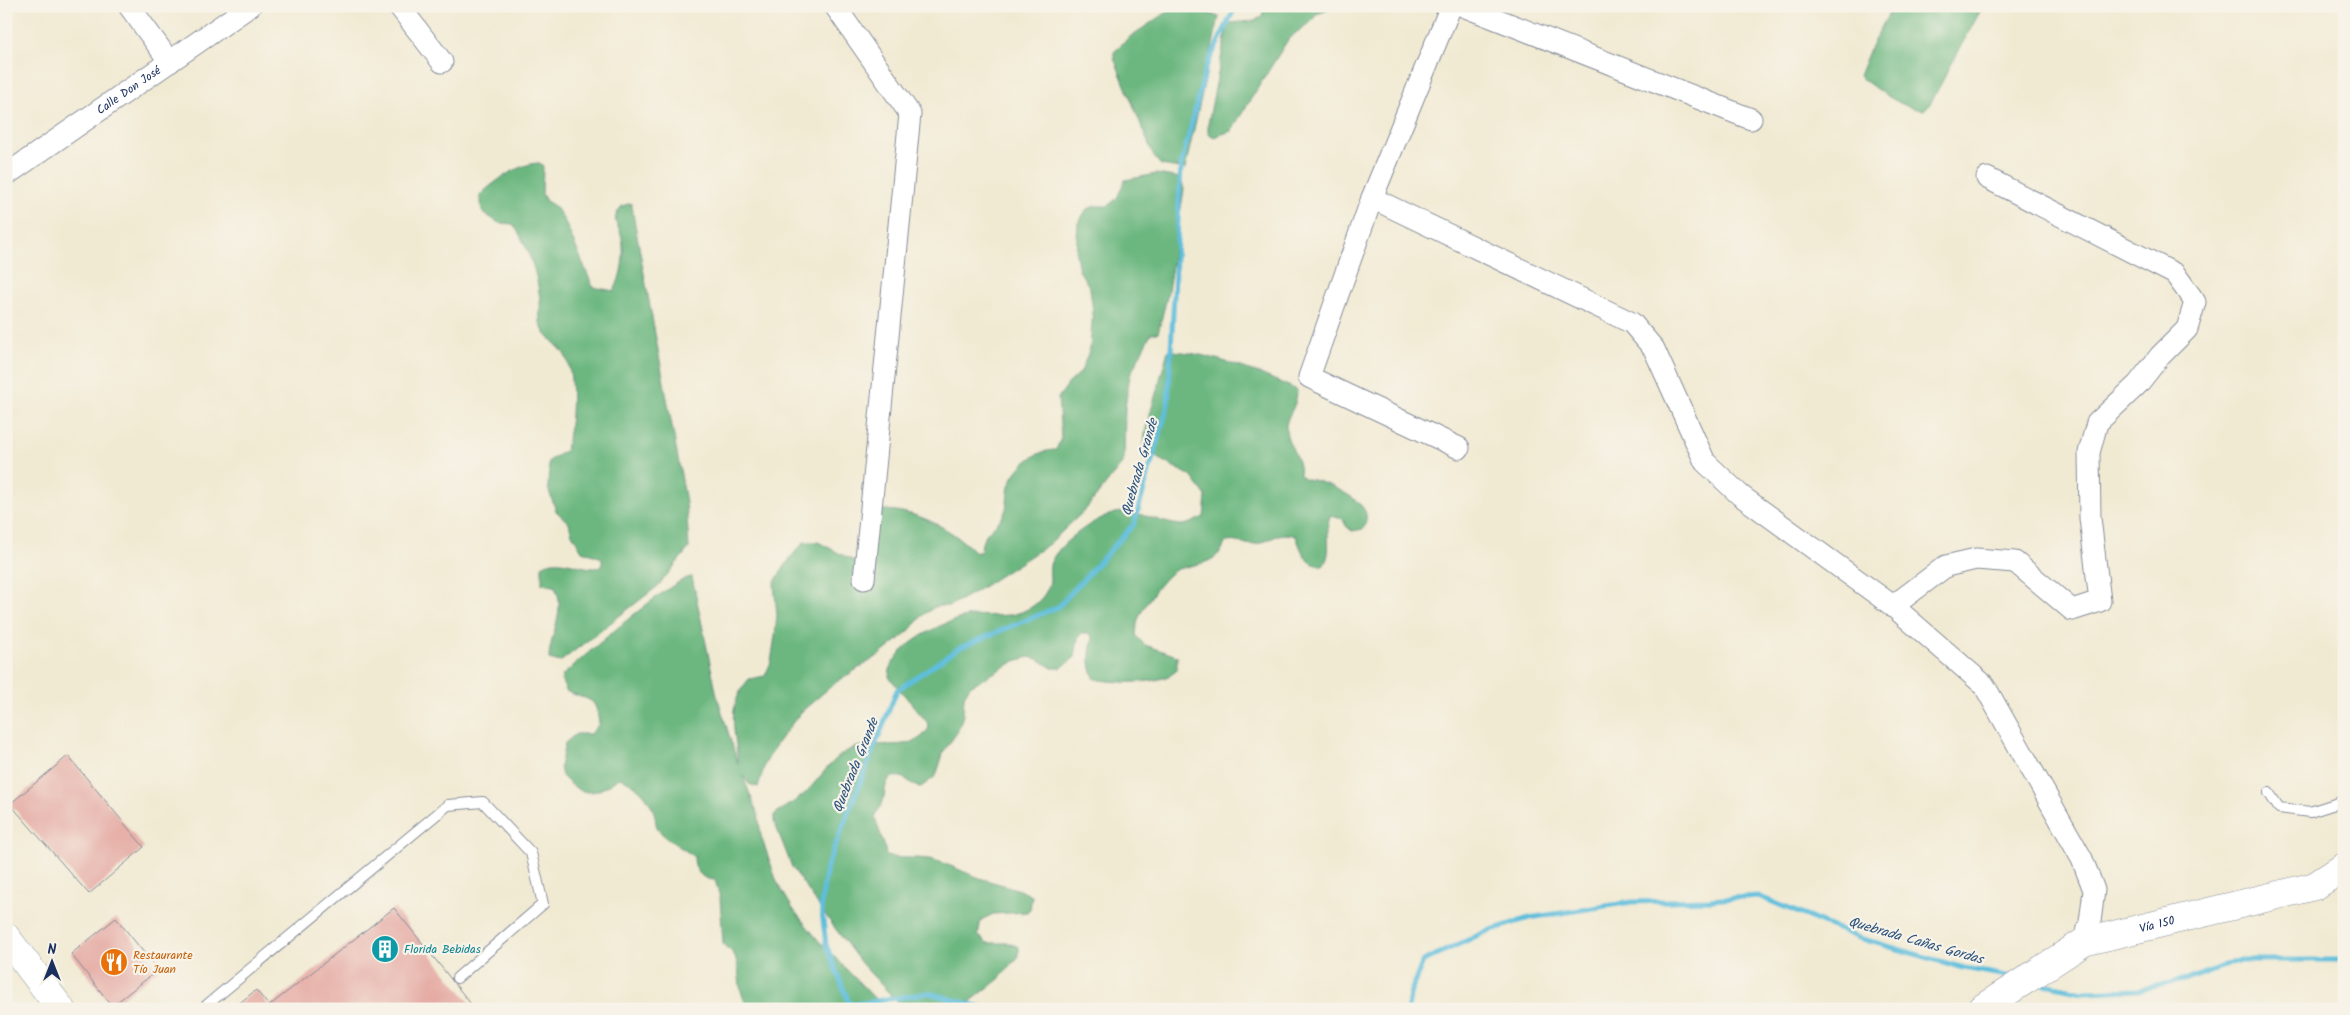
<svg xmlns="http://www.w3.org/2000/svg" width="2350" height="1015" viewBox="0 0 2350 1015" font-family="Kalam,sans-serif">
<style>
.forest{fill:#6cb780;stroke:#44736f}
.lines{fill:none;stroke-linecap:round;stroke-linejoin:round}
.stream{stroke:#5ebedc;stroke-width:5}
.building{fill:#e4a8a1}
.service-casing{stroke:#868c98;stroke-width:12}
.minor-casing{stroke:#868c98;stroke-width:23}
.secondary-casing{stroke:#868c98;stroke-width:29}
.primary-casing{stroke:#868c98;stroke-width:29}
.service{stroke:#fff;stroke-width:10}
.minor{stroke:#fff;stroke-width:21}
.secondary{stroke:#fff;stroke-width:28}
.primary{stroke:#fff;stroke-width:28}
.labels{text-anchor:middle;stroke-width:4.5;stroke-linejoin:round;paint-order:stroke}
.street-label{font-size:12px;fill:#1b2f5e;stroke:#f7f3e8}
.culture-label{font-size:12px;fill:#0d838f;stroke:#f7f3e8;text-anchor:start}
.food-label{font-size:12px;fill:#c56008;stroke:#f7f3e8;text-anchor:start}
.water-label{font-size:14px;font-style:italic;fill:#2c537e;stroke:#f7f3e8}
</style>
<rect width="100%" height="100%" fill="#f7f3e8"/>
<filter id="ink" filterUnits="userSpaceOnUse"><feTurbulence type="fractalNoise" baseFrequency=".02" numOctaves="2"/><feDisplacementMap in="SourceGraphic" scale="10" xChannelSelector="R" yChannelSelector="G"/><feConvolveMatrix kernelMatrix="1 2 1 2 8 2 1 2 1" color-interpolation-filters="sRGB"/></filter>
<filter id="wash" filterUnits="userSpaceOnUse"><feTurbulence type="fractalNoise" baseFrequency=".0096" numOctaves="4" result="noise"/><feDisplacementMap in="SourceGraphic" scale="20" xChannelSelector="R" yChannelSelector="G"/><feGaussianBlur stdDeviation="1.12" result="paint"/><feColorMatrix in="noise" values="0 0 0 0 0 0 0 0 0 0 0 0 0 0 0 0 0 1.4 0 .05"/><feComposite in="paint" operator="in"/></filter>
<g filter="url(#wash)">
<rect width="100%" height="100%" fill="#f1ead3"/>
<g class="forest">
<polygon points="1264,6 1328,6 1326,11 1316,14 1313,20 1289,38 1231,131 1214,137 1208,133 1208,124 1227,28 1230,23 1253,21 1262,17"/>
<path d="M1893,6H1983L1930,104L1924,110C1905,110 1874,88 1859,76L1871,46Z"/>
<polygon points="1173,8 1196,9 1219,17 1185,169 1161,165 1154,157 1114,58 1114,52 1128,38"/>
<path d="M540,163L543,166L542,194L546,201L556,207L566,224L593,287L614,291C622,276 625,255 622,238C619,223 609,222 622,206L631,203L686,502L689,548L658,586L560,662L549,659C549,636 568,607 554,586L542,584V566C561,554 582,572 602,567V558L582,551L571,532L569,523L556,511L548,488L549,461L566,450C571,427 577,372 563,352C555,341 544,338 540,322C539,315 541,306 540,299C537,272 528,246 513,224L499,223L482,212L480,195C495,181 519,163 540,163Z"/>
<path d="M1156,174L1180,178L1184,189L1167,297L1158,333H1151L1130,375L1125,407L1124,459L1121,465L1087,508L1049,544L975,592L949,606H936L923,615L907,633L878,656L835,683L801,712L777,743L765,764L758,787L749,784L742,774L758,815L761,836L777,882L793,909L818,940L885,1009H751C733,991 744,967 732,952C729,949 726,948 723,944L720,897L715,880C702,880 694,871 694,857C683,847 665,841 657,827C655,823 656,817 654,812C648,796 635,782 619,778C595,795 584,799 562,776L560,767L565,743L576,734H591L599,724C596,694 589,702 566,691L562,682V676C581,659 673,577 692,577L717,696L738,764C736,731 724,708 749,679L765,676L771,662L775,636L777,615L774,583L791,557L804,542H818L854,561L866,560L876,516L882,510C916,510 951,528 975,552H981C981,528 1000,528 1006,509C1008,502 1007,494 1009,486C1016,466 1036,450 1056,450L1061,438L1058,398L1069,383L1081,372L1090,348L1093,311L1090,288L1079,270L1076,255L1078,223L1087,209L1095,206H1108L1117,198L1125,180Z"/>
<path d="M1168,351C1206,351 1263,374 1297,390C1297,411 1285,414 1286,430C1287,444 1300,456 1300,475L1305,479C1320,479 1362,497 1366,514C1367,519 1365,525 1363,529L1352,531L1346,526L1343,519L1330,516C1324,531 1334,552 1323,566C1306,566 1301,550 1296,536C1279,530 1273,540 1257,544C1246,547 1236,538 1225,543C1217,565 1197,563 1178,569C1165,573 1142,608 1138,620C1136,625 1137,631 1136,636L1145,645L1177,656V670C1162,686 1115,683 1095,679C1088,666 1089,652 1093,639L1090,633H1081L1078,638L1075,657L1061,668H1052L1038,659L1029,657L1015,661L970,686L964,696L963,715L958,731L944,751L936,776L921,787C912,787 909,779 901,777C885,774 886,787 884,797C883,804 879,809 875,815C877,829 885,841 886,856C900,859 915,857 929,859C948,863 962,872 980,878C997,884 1016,887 1032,896L1030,909L1027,912L993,914L981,920L978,935L987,943H1008L1019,947V956L999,979L961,1009H904L861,963L820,908L792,867L774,821V815C783,807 794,803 803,795C822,778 834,751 861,746C885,741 914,753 929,728L927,722L889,677C889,647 946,619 972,616C990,614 1011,619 1028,609C1038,604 1049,592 1050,580C1050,575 1049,570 1050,565C1055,546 1091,521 1109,515C1134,505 1157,524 1182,525C1189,525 1198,519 1204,517L1206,496L1191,476L1159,459L1144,447L1145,432Z"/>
</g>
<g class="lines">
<g class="stream">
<polyline points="2040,983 2083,992 2138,990 2192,978 2240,960 2344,960"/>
<polyline points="850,1005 929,993 987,1009"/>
<polyline points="849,1009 850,1005 826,945 821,904 827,866 897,690 959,648 1058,607 1134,524 1168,405 1181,165 1206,67 1236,6"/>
<polyline points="1408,1009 1410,994 1423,961 1485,932 1529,918 1632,902 1710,900 1758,896 1859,938 1964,968 2012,977"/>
</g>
</g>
<g id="blocks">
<g class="building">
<polygon points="68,756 144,847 89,894 10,804"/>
<polygon points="394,908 475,1009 232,1009 256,990 269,1006"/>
<polygon points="116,918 158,970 112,1006 71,954"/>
</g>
</g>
</g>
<g filter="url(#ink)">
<use href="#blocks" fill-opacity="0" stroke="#868c98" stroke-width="1"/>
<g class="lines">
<g class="service-casing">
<g id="service">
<polyline points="2269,793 2279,808 2310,812 2344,801"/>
<polyline points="202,1009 448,805 483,802 531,853 543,904 457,978"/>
</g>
</g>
<g class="minor-casing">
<g id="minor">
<polyline points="129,6 170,62"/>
<polyline points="399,6 442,62"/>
<polyline points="835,6 910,114 864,579"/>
<polyline points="1451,6 1372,198 1632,323 1654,349 1705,462 1740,495 1893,606 1984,685 2082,859 2094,890 2090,922 2084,942"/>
<polyline points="1463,6 1751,119"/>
<path id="s1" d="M6,175L250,6"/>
<polyline points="1372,198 1309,377 1459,448"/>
<polyline points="1893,606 1946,566 1976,559 2015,562 2072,610 2100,601 2090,518 2089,453 2097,423 2138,384 2160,356 2187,329 2195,302 2175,274 1987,178"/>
</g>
</g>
<g class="secondary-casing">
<g id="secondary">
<path id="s2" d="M1981,1009L2084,942L2315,886L2344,867"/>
</g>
</g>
<g class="primary-casing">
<polyline id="primary" points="6,937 61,1009"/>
</g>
<use href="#service" class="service"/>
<use href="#minor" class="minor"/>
<use href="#secondary" class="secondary"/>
<use href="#primary" class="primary"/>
</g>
</g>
<defs>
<g id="building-disc" transform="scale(1.4375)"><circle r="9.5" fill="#0f9aa8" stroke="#f7f3e8"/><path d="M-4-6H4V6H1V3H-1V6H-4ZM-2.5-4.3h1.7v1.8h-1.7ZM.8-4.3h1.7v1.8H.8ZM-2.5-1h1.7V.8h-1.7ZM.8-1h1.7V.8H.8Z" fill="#fff"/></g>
<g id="restaurant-disc" transform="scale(1.4375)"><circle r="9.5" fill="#e8710a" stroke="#f7f3e8"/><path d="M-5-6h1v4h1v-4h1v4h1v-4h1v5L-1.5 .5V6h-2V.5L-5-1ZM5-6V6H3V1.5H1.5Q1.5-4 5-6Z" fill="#fff"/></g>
</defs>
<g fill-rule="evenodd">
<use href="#building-disc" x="385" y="949"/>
<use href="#restaurant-disc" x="114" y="962"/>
</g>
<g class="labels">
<g class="street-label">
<text dy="4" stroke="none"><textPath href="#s1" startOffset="149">Calle Don José</textPath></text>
<text dy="4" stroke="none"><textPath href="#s2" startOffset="198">Vía 150</textPath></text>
</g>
<g class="culture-label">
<text x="404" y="953">Florida Bebidas</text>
</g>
<g class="food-label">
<text x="133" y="959">Restaurante<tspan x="133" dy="14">Tío Juan</tspan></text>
</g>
<g class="water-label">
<text transform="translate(1139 467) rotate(-74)" y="5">Quebrada Grande</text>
<text transform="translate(855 765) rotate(-68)" y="5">Quebrada Grande</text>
<text transform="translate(1916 940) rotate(16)" y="5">Quebrada Cañas Gordas</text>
</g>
</g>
<rect width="2350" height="1015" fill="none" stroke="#f7f3e8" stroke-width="25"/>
<g transform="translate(52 962)" stroke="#f7f3e8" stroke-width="4" paint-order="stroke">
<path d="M0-4L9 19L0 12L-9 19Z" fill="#1b2f5e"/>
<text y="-8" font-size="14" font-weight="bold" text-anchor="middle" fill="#1b2f5e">N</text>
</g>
</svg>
